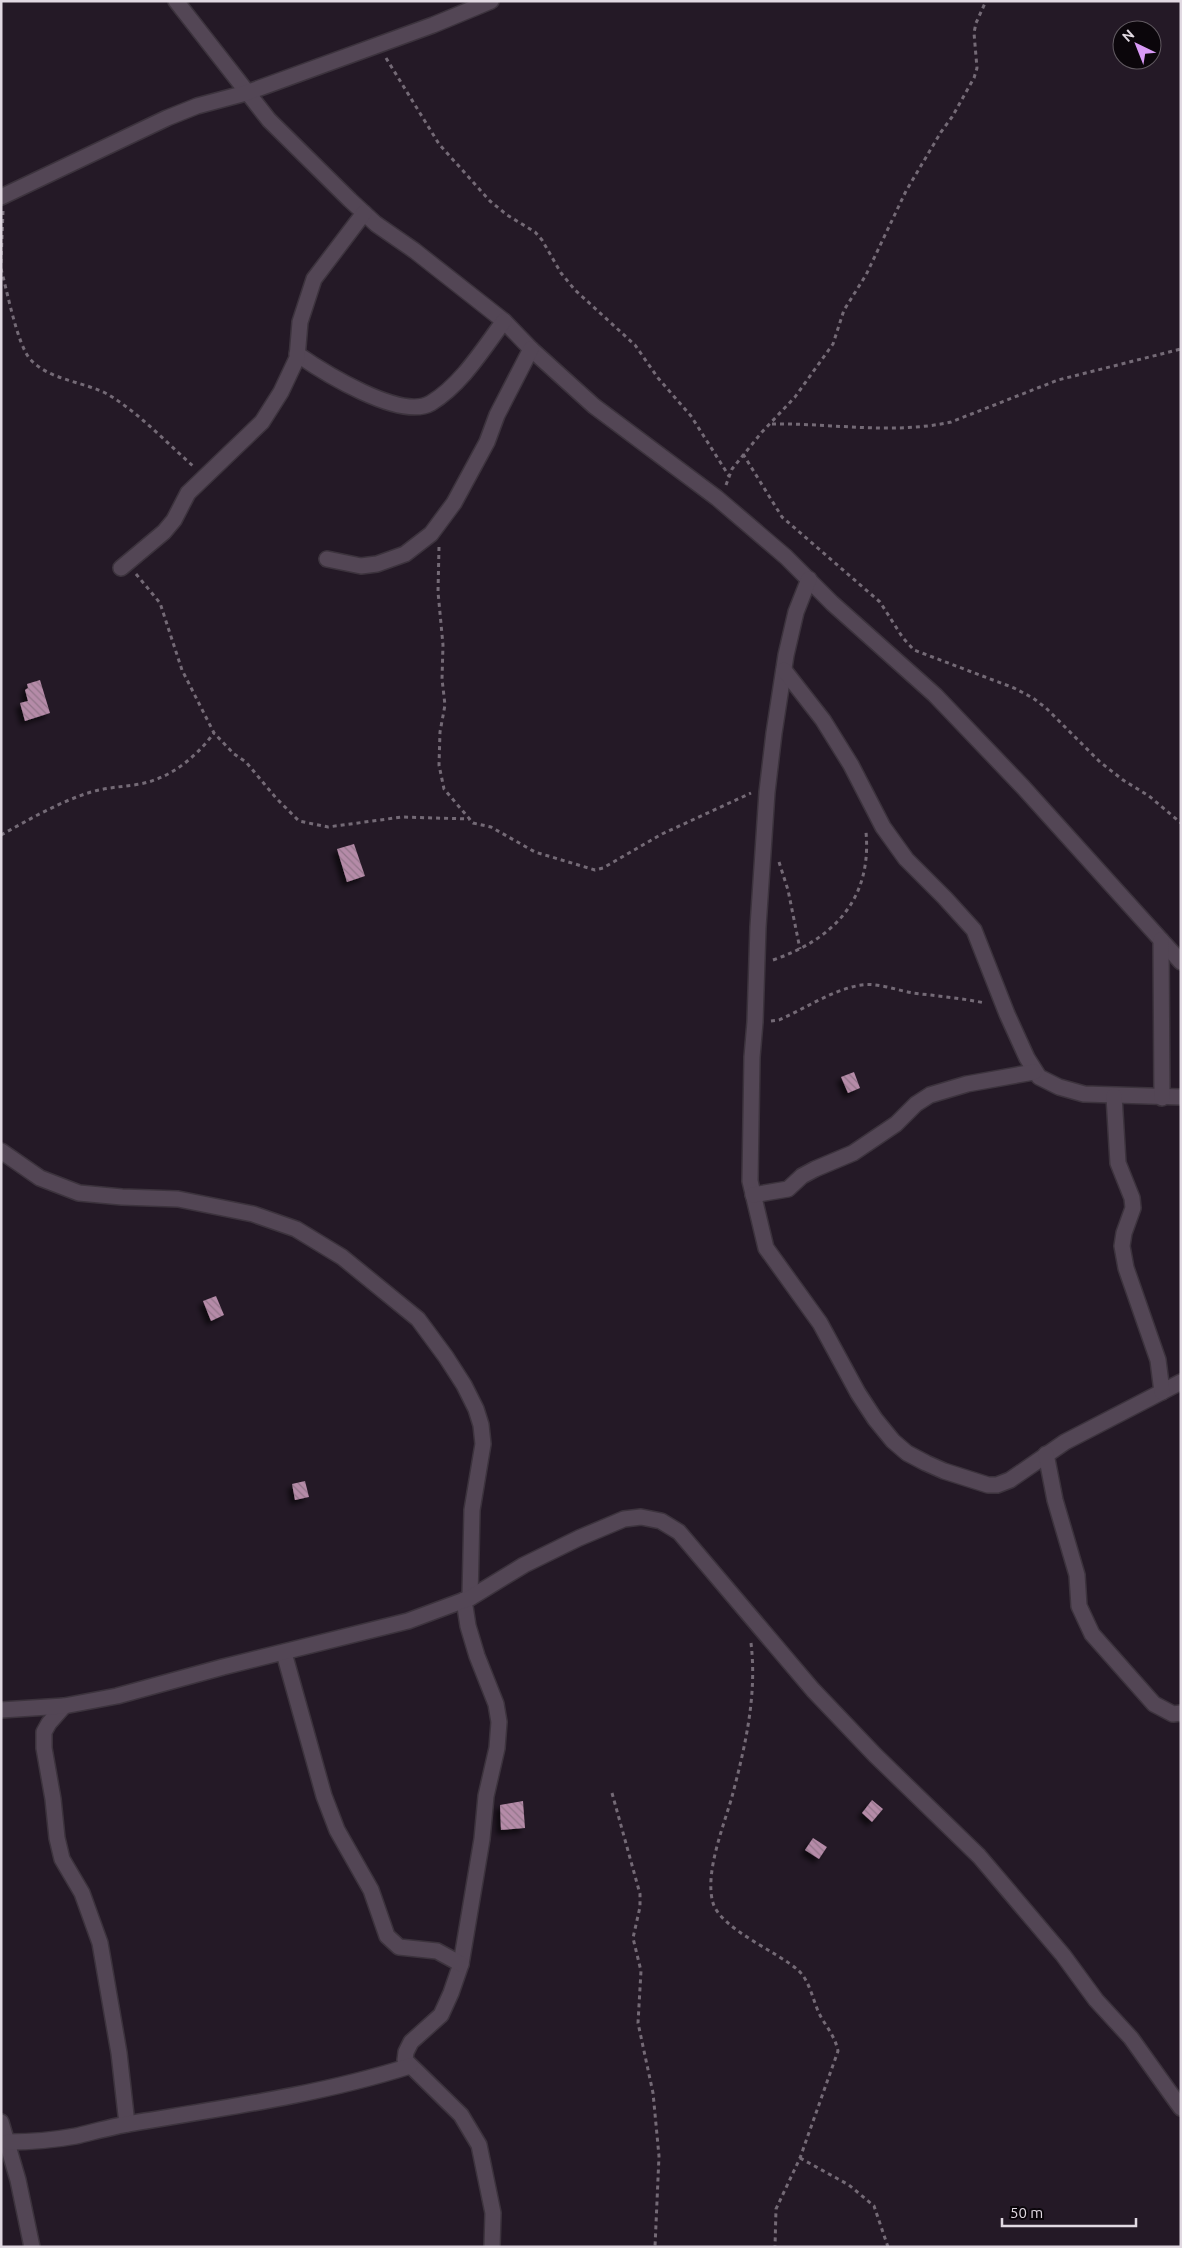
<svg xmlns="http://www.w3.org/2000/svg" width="1182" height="2248" viewBox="0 0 1182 2248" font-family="Ubuntu,sans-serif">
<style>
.building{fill:url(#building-back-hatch);filter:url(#shadow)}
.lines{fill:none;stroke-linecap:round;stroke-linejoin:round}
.street-casing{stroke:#3c333d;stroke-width:18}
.path{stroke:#746a76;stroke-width:3;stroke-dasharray:4 4;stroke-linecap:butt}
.street{stroke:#534655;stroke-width:15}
</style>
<defs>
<pattern id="building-back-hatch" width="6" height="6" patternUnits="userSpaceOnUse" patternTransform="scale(1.25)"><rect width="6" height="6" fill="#b58ba8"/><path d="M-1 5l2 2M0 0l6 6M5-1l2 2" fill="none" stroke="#93758a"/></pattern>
<filter id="shadow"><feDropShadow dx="-4.5" dy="4.5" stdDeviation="2.5" flood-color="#0009"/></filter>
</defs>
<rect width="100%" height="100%" fill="#241926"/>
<g class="building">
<polygon points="40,680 50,713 25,721 20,703 28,701 25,690 28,688 27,684"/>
<polygon points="354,844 365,876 347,882 337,849"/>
<polygon points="854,1072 860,1088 848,1093 841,1077"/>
<polygon points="216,1296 224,1315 211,1321 203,1301"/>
<polygon points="305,1481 309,1497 295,1500 292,1484"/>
<polygon points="872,1800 883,1809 872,1822 862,1813"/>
<polygon points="523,1801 525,1828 501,1830 500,1805"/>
<polygon points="813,1838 827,1847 819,1859 805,1850"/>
</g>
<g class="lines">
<g class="street-casing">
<g id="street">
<polyline points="176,1 269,120 350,200 376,224 415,251 504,321 531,349 594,406 717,498 786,557 832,603 935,695 1023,787 1181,962"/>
<polyline points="1,197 167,118 197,106 246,93 433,25 491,1"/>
<path d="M297,354C323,372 401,421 431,403C462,384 483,349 504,321"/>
<polyline points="327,559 361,566 377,564 405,554 431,534 454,503 487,442 497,415 531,349"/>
<polyline points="121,568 164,532 174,520 188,493 262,422 281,392 297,358 300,322 314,279 364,213"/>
<polyline points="809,579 796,612 786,655 774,733 767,792 758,927 755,1022 752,1057 750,1181 766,1248 820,1323 858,1393 875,1419 893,1441 907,1453 926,1463 944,1471 988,1485 997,1485 1010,1480 1065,1442 1181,1382"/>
<polyline points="784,670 823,720 851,765 883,827 906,859 945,898 974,930 1007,1014 1027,1058 1039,1077 1059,1087 1084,1094 1181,1097"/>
<polyline points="1161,940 1162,1098"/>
<polyline points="1114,1096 1118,1163 1132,1198 1133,1208 1124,1233 1122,1246 1126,1268 1158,1360 1162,1392"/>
<polyline points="1,1151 40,1178 79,1193 122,1197 178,1199 253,1214 296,1229 342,1257 418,1319 446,1357 464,1385 476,1409 481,1425 483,1444 472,1510 470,1598"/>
<polyline points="753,1195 788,1189 802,1176 815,1169 853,1153 896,1124 916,1104 930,1095 967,1084 1034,1072"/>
<polyline points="1046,1454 1055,1500 1077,1575 1079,1606 1092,1634 1154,1704 1173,1714 1181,1713"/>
<polyline points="464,1600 468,1626 477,1656 496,1704 499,1722 497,1748 486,1796 482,1839 461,1964 451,1993 441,2015 411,2042 406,2052 405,2060 461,2115 479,2145 493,2213 492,2247"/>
<polyline points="284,1653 324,1796 337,1830 371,1890 387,1936 399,1947 437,1951 461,1964"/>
<polyline points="64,1706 49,1723 44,1732 44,1748 53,1799 57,1838 62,1859 82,1893 100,1943 119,2053 127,2124"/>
<polyline points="1,1710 64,1706 117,1696 223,1667 408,1621 470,1598 524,1565 579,1538 624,1519 641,1517 661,1521 679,1532 813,1690 875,1755 979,1856 1063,1955 1096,2000 1131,2038 1181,2108"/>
<polyline points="1,2122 18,2180 32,2247"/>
<path d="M8,2142C31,2142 54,2140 76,2136C97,2131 118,2125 139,2122C230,2107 322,2094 410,2066"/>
</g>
</g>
<g class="path">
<polyline points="386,58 439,144 490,201 507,215 535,232 542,240 561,273 575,290 635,345 658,378 691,416 729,476"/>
<polyline points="1,263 3,211"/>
<path d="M1,269C7,290 17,344 30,359C50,381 84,381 109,395C140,414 166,442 193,466"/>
<path d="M772,424C832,423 892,435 951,422L1058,380L1181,349"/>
<polyline points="743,454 782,517 880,602 903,638 914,650 1014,688 1033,698 1046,708 1100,762 1123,780 1149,796 1181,823"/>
<polyline points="726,485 732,469 762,432 795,397 833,344 844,310 866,275 906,191 941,132 952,117 974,78 977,68 974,33 976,23 986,1"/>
<polyline points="439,547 438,592 443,645 442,679 445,705 440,732 439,765 444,789 473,823 491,827 535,852 595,870 603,868 662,834 751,793"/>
<polyline points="136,574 160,603 182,670 214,733 234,754 246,762 276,798 299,821 328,827 402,817 469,819"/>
<path d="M1,835C30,819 59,802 91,792C108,787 123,787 140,784C171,778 196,757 214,733"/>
<polyline points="779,862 788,890 800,949"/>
<path d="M773,960C834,939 872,899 866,832"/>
<path d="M771,1021L779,1020C804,1009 829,992 856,986C875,981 895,990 913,993C937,996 961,998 985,1003"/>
<path d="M751,1643C757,1694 746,1743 733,1793C725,1823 704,1872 713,1903C721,1929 776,1951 798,1970C811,1982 813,2003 821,2017C828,2029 835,2037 838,2051L800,2158L776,2209L775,2247"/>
<polyline points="612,1793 640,1894 640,1907 633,1938 641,1971 638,2023 653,2093 659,2156 655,2247"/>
<polyline points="800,2158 849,2185 874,2206 888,2247"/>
</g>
<use href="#street" class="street"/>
</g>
<rect width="1182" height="2248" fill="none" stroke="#e1d9e2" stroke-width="5"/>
<g transform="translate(1137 45) rotate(317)"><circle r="24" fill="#0b060b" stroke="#615a61"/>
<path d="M0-4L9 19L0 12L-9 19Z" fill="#d99af7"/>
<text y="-8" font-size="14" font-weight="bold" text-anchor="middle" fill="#e1d9e2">N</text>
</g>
<path d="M1002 2218v8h134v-8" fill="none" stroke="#e1d9e2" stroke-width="2.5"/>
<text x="1010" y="2218" font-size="15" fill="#e1d9e2" stroke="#0b060b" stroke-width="4" paint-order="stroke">50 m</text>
</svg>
